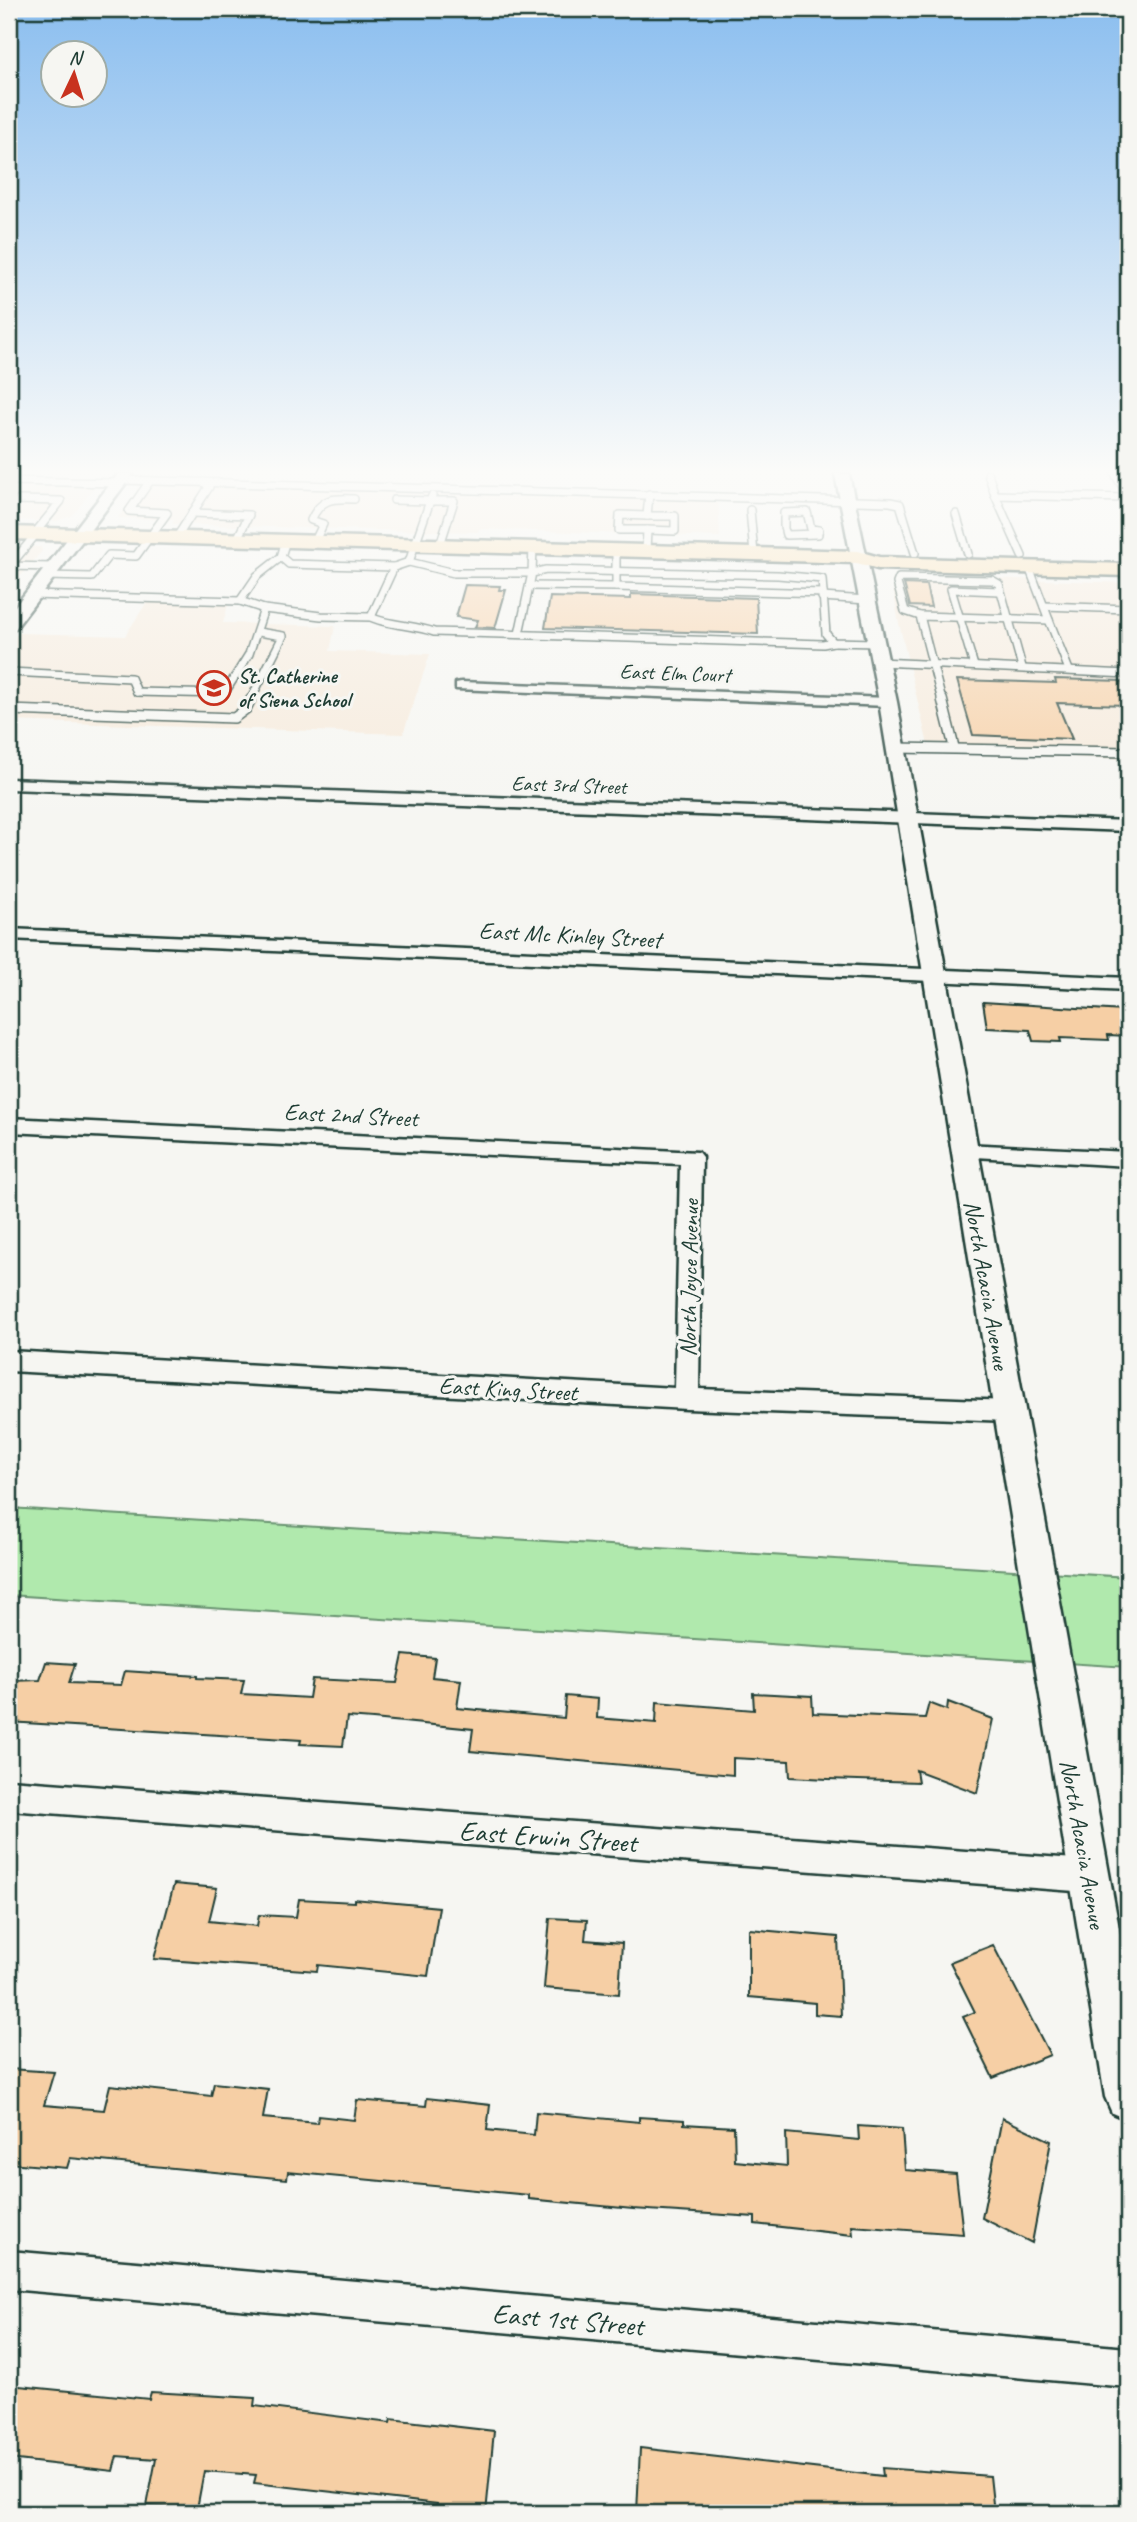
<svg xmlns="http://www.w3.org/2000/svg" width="1137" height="2522" viewBox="0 0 1137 2522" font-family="Caveat,sans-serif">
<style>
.built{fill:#f6eadb}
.green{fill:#b0e9ad;stroke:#689370;stroke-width:2}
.building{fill:#f6cfa5;stroke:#1f3d34;stroke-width:2}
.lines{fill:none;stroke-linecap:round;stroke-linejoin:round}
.service-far1-casing{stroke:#1f3d34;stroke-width:10}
.service-casing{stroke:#1f3d34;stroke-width:12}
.minor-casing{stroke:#1f3d34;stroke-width:5}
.tertiary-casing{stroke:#1f3d34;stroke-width:5}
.primary-casing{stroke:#1f3d34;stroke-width:5}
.service-far1{stroke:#f6f6f2;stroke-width:7}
.service{stroke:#f6f6f2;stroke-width:9}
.minor{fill:#f6f6f2;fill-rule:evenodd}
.tertiary{fill:#f6f6f2;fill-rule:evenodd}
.primary{fill:#f9ddab;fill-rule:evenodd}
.labels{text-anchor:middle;stroke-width:6;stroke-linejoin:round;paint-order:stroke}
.far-street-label{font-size:21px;fill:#1f3d34;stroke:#f6f6f2}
.far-poi-label{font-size:21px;font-weight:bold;fill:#1f3d34;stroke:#f6f6f2;text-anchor:start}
.street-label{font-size:24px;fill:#1f3d34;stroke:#f6f6f2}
.near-street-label{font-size:28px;fill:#1f3d34;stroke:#f6f6f2}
</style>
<rect width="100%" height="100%" fill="#f6f6f2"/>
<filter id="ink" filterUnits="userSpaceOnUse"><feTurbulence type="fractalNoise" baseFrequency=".0143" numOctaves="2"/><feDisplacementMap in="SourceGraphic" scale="14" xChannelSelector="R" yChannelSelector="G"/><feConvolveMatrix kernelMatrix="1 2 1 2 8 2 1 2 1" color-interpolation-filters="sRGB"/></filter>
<g filter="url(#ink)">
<g class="built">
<polygon points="146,479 718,493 720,537 479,529 478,532 374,530 375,526 373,530 172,524 174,520 118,518"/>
<polygon points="9,484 95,487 72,516 57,521 9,520"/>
<polygon points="9,546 41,547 42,551 18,579 9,579"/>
<polygon points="905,575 1128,583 1128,759 930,753 898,619 892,581 895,577"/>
<polygon points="147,602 228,605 223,623 335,626 330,651 430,654 403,734 9,721 9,645 18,633 125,636"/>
</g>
<polygon class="green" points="9,1508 1128,1577 1128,1667 9,1595"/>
<g class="building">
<polygon points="904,584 926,585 931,607 910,606"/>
<polygon points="465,585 500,586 499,590 506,590 495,628 475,627 478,620 456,617"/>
<polygon points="631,594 756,598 758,634 545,628 550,597 631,599"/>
<polygon points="1055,679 1122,681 1123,685 1128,685 1128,705 1057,703 1072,739 973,735 957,680 1056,683"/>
<polygon points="983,1002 1123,1011 1125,1018 1128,1018 1128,1036 1108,1035 1109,1040 1060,1038 1061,1042 1033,1041 1030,1030 987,1028"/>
<polygon points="403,1655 435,1658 432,1677 461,1680 457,1708 564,1718 566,1696 598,1699 597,1718 656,1723 657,1702 754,1710 753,1693 812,1696 813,1713 925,1718 929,1703 947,1710 948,1702 993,1719 977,1793 916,1770 918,1782 828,1779 790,1777 789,1761 733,1758 733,1775 470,1751 473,1729 373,1719 347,1717 343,1746 300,1744 301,1740 9,1722 9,1681 40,1680 46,1662 75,1664 69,1683 121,1685 125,1671 197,1676 197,1678 244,1680 241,1694 309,1698 312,1679 397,1683"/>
<polygon points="174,1884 217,1888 209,1921 257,1926 259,1915 296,1917 299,1899 354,1902 354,1899 439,1907 428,1976 318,1965 317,1971 154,1959"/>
<polygon points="550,1918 587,1920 585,1940 622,1943 619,1994 544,1988"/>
<polygon points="749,1929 838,1937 841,2016 815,2014 815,2003 749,1997"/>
<polygon points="993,1945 1050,2055 993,2078 963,2017 975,2012 950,1962"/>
<polygon points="9,2069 54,2072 44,2105 104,2110 110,2085 211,2096 214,2083 268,2089 263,2118 317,2123 318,2116 354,2120 357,2100 426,2106 427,2098 490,2105 487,2130 534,2135 536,2112 639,2122 639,2117 684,2120 684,2124 734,2127 735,2161 787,2166 786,2133 859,2140 858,2126 902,2129 905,2170 956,2174 963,2234 852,2226 853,2235 755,2224 755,2217 633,2209 529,2199 529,2195 288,2172 287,2179 70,2158 67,2168 9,2163"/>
<polygon points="1002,2118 1051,2141 1032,2243 982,2218"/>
<polygon points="9,2385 149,2399 151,2392 255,2398 254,2406 390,2423 391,2419 494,2431 486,2513 436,2513 437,2504 254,2483 256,2475 204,2471 197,2509 147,2506 156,2459 117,2456 113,2471 9,2459"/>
<polygon points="640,2448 883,2476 882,2468 990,2476 994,2513 637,2513"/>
</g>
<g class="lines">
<g class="service-far1-casing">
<g id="service-far1">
<polyline points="988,474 995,495"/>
<polyline points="1115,474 1128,496"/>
<polyline points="121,480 890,502 900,504 915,553"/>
<polyline points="9,481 119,483"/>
<polyline points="394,500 430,501 432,496"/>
<polyline points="9,510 19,500 61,501 35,533"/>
<polyline points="750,510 754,554"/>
<polyline points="192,513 249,515 237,539"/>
<polyline points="956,514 968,554"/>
<polyline points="647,516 620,515 619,530 647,530"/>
<polyline points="784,527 784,513 807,512 811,529 819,530"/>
<polyline points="785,531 786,535 818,534"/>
<polyline points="177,537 209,487 204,482"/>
<path d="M315,541L323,524L311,520C321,498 332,498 354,499"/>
<polyline points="646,551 647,530 675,531 675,516 647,516 649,494"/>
<polyline points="1022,556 995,495 1128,498"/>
<polyline points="281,557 289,564 394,567"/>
<polyline points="409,562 454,573 532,573 533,547"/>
<polyline points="9,566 52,567"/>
<polyline points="9,567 37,533"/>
<polyline points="45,576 92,577 109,555 136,556 167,513 129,511 150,481"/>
<polyline points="530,586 616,587 616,550"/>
<polyline points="616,587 823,593"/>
<polyline points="31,595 240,601 264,609 249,654 224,694 137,692"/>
<polyline points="822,597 867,600"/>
<polyline points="240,601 257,576 281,557 286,540"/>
<polyline points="1044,606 1128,609"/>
<polyline points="264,609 321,616 371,617 394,567 409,562 430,501 454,501 440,545"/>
<polyline points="920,616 905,611 897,583 899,578 992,580 999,584 1022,667"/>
<path d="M371,617C385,625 415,625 434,632L823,644L833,642"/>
<polyline points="1049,620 1069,670"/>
<polyline points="519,634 532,573 546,570 778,575 822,579 826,634 833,642 876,643"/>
<polyline points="880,662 1128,674"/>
<polyline points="974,666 951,589 999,591"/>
<polyline points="9,672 131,678 137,692"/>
<polyline points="250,701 283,636 258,632"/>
<polyline points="942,701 920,616 1049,620 1029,567"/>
</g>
</g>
<g class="service-casing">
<g id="service">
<polyline points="942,699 954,747"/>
<polyline points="9,710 234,718 246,709 251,699"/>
<polyline points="896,748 1128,752"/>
</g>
</g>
<g class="minor-casing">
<g id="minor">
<polygon points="461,682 888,698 895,702 888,706 456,689 456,683"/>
<polygon points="9,779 1128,821 1128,831 9,789"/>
<polygon points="9,929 1128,978 1128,990 9,939"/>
<polygon points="9,1118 698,1152 702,1157 699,1389 1009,1401 1018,1404 1021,1411 1018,1418 1009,1421 687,1409 9,1371 9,1351 675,1388 680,1164 9,1132"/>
<polygon points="964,1144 1128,1152 1128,1166 957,1156 953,1151 957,1146"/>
<polygon points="9,1780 1088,1860 1099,1865 1104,1876 1099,1887 1088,1892 9,1810"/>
<polygon points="9,2251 1128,2348 1128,2387 9,2289"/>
</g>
</g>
<g class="tertiary-casing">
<g id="tertiary">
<polygon points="118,474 133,474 15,629 9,630 9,614"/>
<polygon points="835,474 849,474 897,702 1128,1978 1128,2120 1112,2113 1105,2097 879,702"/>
</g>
</g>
<g class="primary-casing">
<polygon id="primary" points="9,527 858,551 879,557 1128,564 1128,576 878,569 857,563 9,539"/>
</g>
<use href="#service-far1" class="service-far1"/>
<use href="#service" class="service"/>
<use href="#minor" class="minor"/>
<use href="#tertiary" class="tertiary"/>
<use href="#primary" class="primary"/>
</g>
</g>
<linearGradient id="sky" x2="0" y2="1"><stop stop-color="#8bbeef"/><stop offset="0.57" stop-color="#fbfbf9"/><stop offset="1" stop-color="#fbfbf9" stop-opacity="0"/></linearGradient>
<rect width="1137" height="827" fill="url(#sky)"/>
<defs>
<g id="school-ring" transform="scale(1.75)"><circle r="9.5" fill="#f6f6f2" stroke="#c8321e" stroke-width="1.5"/><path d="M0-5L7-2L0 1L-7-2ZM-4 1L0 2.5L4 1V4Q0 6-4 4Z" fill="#c8321e"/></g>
</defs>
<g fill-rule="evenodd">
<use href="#school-ring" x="214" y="688"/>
</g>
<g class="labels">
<g class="far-street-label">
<text transform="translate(675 673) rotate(2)" y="7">East Elm Court</text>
<text transform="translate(569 785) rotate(2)" y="7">East 3rd Street</text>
</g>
<g class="far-poi-label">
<text x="238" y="683">St. Catherine<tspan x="238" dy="24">of Siena School</tspan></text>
</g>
<g class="street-label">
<text transform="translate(570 935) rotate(3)" y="8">East Mc Kinley Street</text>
<text transform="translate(351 1115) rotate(3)" y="8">East 2nd Street</text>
<text transform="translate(689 1278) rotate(-89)" y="8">North Joyce Avenue</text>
<text transform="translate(987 1285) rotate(80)" y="8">North Acacia Avenue</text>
<text transform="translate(508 1389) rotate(3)" y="8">East King Street</text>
<text transform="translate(1083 1844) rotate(80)" y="8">North Acacia Avenue</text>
</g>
<g class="near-street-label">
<text transform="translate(548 1836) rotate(4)" y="10">East Erwin Street</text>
<text transform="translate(568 2319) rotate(5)" y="10">East 1st Street</text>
</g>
</g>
<rect width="1137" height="2522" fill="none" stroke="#f6f6f2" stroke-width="35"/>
<rect x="18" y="18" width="1102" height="2487" fill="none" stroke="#1f3d34" stroke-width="2.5" filter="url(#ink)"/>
<g transform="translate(74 74) rotate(4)"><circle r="33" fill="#f6f6f2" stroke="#a0aca6" stroke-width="2"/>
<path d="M0-5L12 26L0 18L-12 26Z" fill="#c8321e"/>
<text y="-10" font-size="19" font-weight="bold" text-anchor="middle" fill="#1f3d34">N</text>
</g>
</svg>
